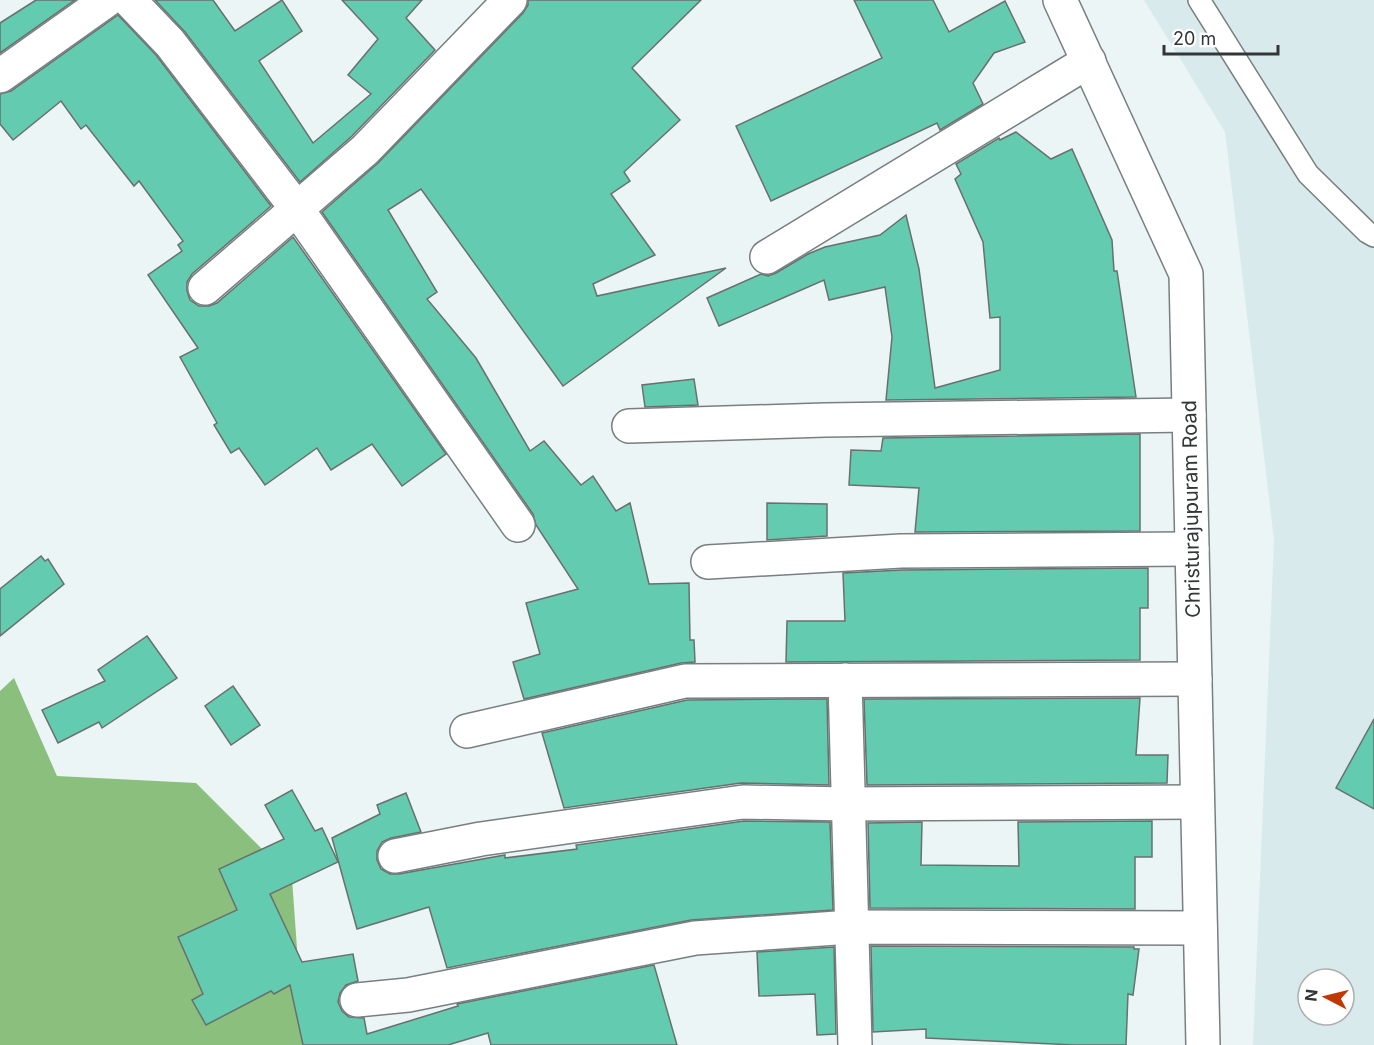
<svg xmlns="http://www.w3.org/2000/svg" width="1374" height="1045" viewBox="0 0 1374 1045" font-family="Inter,sans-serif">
	<rect width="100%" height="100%" fill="#ecf5f6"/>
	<!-- built -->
	<path fill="#d9eaed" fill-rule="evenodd" d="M 1144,0 L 1374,0 L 1374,1045 L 1253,1045 L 1274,540 L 1225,132 ZM 1308,979 L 1344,979 L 1344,1015 L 1308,1015 Z"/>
	<!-- forest -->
	<path fill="#8bbf7d" d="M 14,678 L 57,776 L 196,783 L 292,879 L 304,1045 L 0,1045 L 0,691 Z"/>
	<!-- building -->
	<g fill="#63cbaf" stroke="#69706d" stroke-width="1.5">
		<path d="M 36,0 L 75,0 L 0,53 L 0,23 Z"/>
		<path d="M 155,0 L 213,0 L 235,31 L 282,0 L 302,31 L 259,61 L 313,143 L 371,94 L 348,75 L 378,39 L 342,0 L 422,0 L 406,18 L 435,50 L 352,136 L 300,182 L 185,32 Z"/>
		<path d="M 528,0 L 701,0 L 632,68 L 680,120 L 624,172 L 630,181 L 611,194 L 655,255 L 593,284 L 597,296 L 726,268 L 563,386 L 421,189 L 388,210 L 437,292 L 427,299 L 476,358 L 530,451 L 544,441 L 581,485 L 593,476 L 616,511 L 630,503 L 649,584 L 689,583 L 690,640 L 694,640 L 695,662 L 681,663 L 524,699 L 513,662 L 540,654 L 526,603 L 578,589 L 536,525 L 533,514 L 322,212 L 378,163 L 523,13 L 528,5 Z"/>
		<path d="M 854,0 L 933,0 L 949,32 L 1005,1 L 1025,42 L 994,53 L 973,83 L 983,104 L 940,130 L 937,123 L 771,201 L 736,126 L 882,58 Z"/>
		<path d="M 118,15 L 156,55 L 271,206 L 192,274 L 187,282 L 187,291 L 190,300 L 199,306 L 209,306 L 217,303 L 293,237 L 446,454 L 402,486 L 372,444 L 331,470 L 317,448 L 265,485 L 239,448 L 231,453 L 214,425 L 217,423 L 180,357 L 198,348 L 148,275 L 182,251 L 178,245 L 183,241 L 139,181 L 134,186 L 86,125 L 81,129 L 61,101 L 13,140 L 0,124 L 0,94 L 11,91 Z"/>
		<path d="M 1016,132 L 1051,159 L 1072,149 L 1112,240 L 1114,271 L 1117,271 L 1136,397 L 886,400 L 892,337 L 885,287 L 829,300 L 824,280 L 719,326 L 707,298 L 761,274 L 768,276 L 776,273 L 808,254 L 825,247 L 880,235 L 906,215 L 919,269 L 935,388 L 1000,370 L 1000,317 L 990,318 L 983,242 L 955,179 L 961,174 L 956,164 L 999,138 L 1000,140 Z"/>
		<path d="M 694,379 L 698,405 L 645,407 L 642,385 Z"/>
		<path d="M 1140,434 L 1140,531 L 915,532 L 919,488 L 849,485 L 851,450 L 881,451 L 883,438 Z"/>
		<path d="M 767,503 L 827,504 L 827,536 L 767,540 Z"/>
		<path d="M 41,556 L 45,561 L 48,559 L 64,584 L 0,636 L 0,589 Z"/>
		<path d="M 1148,568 L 1148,608 L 1140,608 L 1140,660 L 786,662 L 787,621 L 845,621 L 843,573 L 902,570 Z"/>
		<path d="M 147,636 L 177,678 L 102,728 L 99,722 L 58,743 L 42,710 L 105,681 L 98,670 Z"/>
		<path d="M 233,686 L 260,725 L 231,745 L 205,706 Z"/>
		<path d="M 1140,698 L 1136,755 L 1168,755 L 1167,783 L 867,785 L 864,699 Z"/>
		<path d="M 786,699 L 827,699 L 829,785 L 741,783 L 564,808 L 542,733 L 687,700 Z"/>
		<path d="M 1374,719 L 1374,809 L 1336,788 Z"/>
		<path d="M 292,790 L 315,831 L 322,828 L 338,862 L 270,894 L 302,962 L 353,954 L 358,981 L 346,985 L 340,993 L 338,1002 L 342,1011 L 349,1017 L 364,1018 L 367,1034 L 458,1006 L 457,1004 L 654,965 L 677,1045 L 491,1045 L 488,1033 L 448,1045 L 303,1045 L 290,985 L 274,994 L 271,991 L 206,1025 L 192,1000 L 203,994 L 178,937 L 237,910 L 219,869 L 284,839 L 265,805 Z"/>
		<path d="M 406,793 L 421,832 L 391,838 L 382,842 L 377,851 L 377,860 L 381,869 L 390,874 L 399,874 L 505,855 L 505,858 L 577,849 L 576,845 L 744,821 L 830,822 L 833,910 L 691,920 L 447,968 L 429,907 L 357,929 L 332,838 L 380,814 L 377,805 Z"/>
		<path d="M 1152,821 L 1152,857 L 1135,857 L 1135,909 L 870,908 L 868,823 L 922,822 L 921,865 L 1019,866 L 1018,822 Z"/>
		<path d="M 871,946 L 1134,947 L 1134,949 L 1139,949 L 1133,995 L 1128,994 L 1126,1045 L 1075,1045 L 926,1038 L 926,1029 L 873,1032 Z"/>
		<path d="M 834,947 L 836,1034 L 817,1035 L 815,994 L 759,996 L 757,952 Z"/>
	</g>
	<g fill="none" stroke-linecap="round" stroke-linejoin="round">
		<!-- service casing -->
		<g stroke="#787f81" stroke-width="24">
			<path id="service" d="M 1199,0 L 1308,174 L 1367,232 L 1374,236"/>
		</g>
		<!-- minor casing -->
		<g stroke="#787f81" stroke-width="36">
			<g id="minor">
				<path d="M 129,0 L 170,43 L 297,209 L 518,525"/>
				<path d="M 0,76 L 107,0"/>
				<path d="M 767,257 L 1089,61"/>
				<path d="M 205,288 L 365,150 L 510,0"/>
				<path d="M 629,426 L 825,420 L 1189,415"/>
				<path d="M 708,562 L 901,551 L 1192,549"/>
				<path d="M 845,680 L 855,1045"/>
				<path d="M 467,731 L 685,681 L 1195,679"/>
				<path d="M 395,856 L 481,839 L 743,802 L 847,804 L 1197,802"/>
				<path d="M 357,1000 L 408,995 L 695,938 L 851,927 L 1200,928"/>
			</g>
		</g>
		<!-- tertiary casing -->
		<g stroke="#787f81" stroke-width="36">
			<path id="tertiary" d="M 1060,0 L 1186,274 L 1203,1045"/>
		</g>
		<!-- service -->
		<use href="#service" stroke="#fff" stroke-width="21"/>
		<!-- minor -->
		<use href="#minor" stroke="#fff" stroke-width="33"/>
		<!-- tertiary -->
		<use href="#tertiary" stroke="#fff" stroke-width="33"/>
	</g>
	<g text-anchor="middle" stroke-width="4.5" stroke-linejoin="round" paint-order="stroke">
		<!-- street labels -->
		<g font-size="20" fill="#333637" stroke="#fff">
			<text transform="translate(1191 509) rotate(-91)" y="7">Christurajupuram Road</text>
		</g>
	</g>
	<!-- north arrow -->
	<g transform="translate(1326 997) rotate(277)"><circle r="28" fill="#ffffff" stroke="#adafaf" stroke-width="1.5"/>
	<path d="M0-4.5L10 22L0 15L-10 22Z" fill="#c03800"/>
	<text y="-9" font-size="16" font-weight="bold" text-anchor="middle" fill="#333637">N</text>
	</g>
	<!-- scale -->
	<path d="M1164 45v9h114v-9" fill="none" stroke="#333637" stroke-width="3"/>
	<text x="1173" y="45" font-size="18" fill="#333637" stroke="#ffffff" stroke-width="4.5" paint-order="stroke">20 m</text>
</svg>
